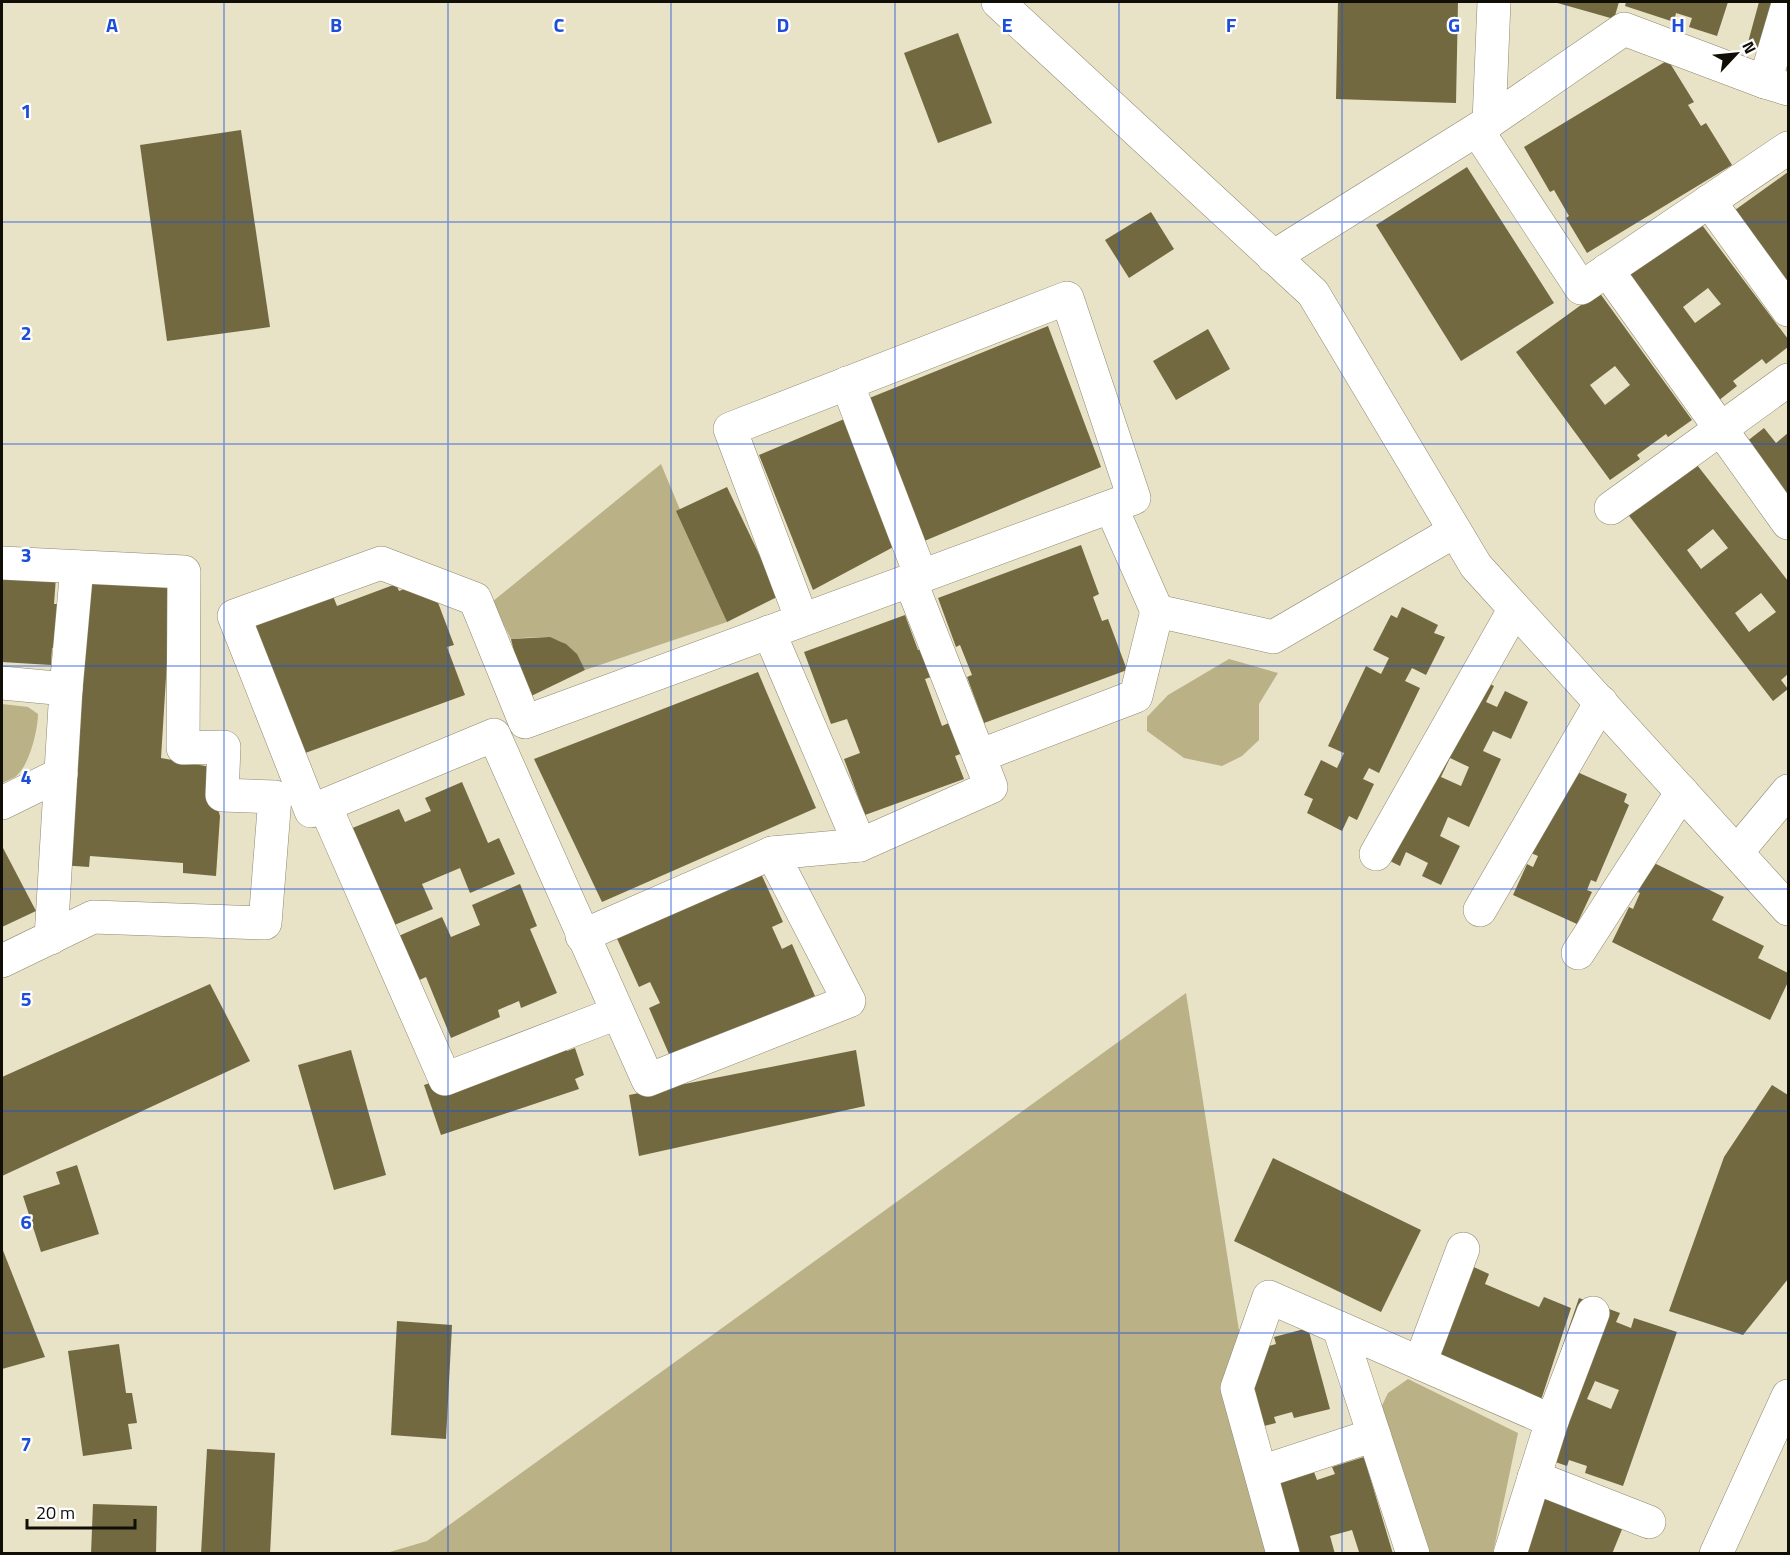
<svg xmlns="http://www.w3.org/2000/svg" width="1790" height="1555" viewBox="0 0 1790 1555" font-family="'Titillium Web',sans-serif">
	<rect width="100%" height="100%" fill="#e8e2c7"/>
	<!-- green -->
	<g fill="#bbb187">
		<path d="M 661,464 L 727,622 L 585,670 C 567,633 548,636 511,639 L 492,602 Z"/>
		<path d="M 1229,659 L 1278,673 L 1259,704 L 1259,740 L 1242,756 L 1222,766 L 1184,758 L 1147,731 L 1147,717 L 1168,695 Z"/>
		<path d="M 2,704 L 28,707 L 38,714 C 38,730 29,767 15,777 C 11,779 6,781 2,783 Z"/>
		<path d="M 1186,993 L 1274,1553 L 383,1554 L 427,1541 Z"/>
		<path d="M 1408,1379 L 1518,1433 L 1493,1553 L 1426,1553 L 1377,1416 L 1388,1393 Z"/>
	</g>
	<!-- building -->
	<g fill="#726940" fill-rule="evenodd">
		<path d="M 1338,2 L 1458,2 L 1456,103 L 1336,99 Z"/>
		<path d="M 1554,2 L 1619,2 L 1614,19 Z"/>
		<path d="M 1626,2 L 1728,2 L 1717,36 L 1689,27 L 1692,18 L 1676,13 L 1674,22 L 1625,6 Z"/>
		<path d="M 1759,2 L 1788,2 L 1781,55 L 1747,46 Z"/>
		<path d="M 958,33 L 992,123 L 938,143 L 904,53 Z"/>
		<path d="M 1668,60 L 1694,102 L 1688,105 L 1701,126 L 1706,123 L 1732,165 L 1587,253 L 1566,218 L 1569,216 L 1554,190 L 1550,192 L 1524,147 Z"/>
		<path d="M 241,130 L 270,327 L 167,341 L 140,145 Z"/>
		<path d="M 1467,167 L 1554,303 L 1461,361 L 1376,225 Z"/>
		<path d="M 1788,172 L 1788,287 L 1735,210 Z"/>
		<path d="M 1151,212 L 1174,249 L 1129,278 L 1105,240 Z"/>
		<path d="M 1696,217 L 1788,339 L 1788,347 L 1766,364 L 1762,359 L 1733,381 L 1737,386 L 1718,401 L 1622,273 ZM 1708,288 L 1721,304 L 1695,323 L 1683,307 Z"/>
		<path d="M 1599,292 L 1692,420 L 1668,437 L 1666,434 L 1637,455 L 1640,459 L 1610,480 L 1516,352 ZM 1615,366 L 1630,385 L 1605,405 L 1590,385 Z"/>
		<path d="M 1048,326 L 1101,467 L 922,542 L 867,399 Z"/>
		<path d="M 1208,329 L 1230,369 L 1176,400 L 1153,361 Z"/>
		<path d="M 849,417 L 899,544 L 813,590 L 759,455 Z"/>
		<path d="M 1764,428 L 1776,443 L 1788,433 L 1788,498 L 1746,442 Z"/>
		<path d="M 1690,456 L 1788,581 L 1788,674 L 1781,680 L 1788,689 L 1773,701 L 1623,508 ZM 1713,529 L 1728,548 L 1701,569 L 1687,550 ZM 1761,593 L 1776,612 L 1749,632 L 1735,613 Z"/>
		<path d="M 727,487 L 779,596 L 727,622 L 676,511 Z"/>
		<path d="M 1081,545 L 1099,594 L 1093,597 L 1102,621 L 1108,619 L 1127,670 L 984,723 L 967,677 L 972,675 L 960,645 L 956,647 L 938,598 Z"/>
		<path d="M 2,574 L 56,577 L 54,604 L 60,604 L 58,648 L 52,648 L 51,665 L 2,662 Z"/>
		<path d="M 86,578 L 172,581 L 161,758 L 211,767 L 215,799 L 220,816 L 216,876 L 183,873 L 183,863 L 90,856 L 89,867 L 60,865 Z"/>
		<path d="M 422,582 L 434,592 L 454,645 L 447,647 L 465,695 L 297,756 L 246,616 L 329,586 L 337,606 L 396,584 L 399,591 Z"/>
		<path d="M 1402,607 L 1438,625 L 1434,633 L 1445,637 L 1426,675 L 1412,668 L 1405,681 L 1420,688 L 1379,773 L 1369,768 L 1363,779 L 1374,784 L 1357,820 L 1349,816 L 1342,831 L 1307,813 L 1313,799 L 1304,795 L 1321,760 L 1337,768 L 1344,753 L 1328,746 L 1366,666 L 1381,674 L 1389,658 L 1373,650 L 1391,615 L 1397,618 Z"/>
		<path d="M 905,615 L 918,650 L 924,649 L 934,676 L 925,679 L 942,726 L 951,722 L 963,753 L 955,756 L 964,779 L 865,815 L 844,759 L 860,753 L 847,719 L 831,724 L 804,652 Z"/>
		<path d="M 550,637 L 566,644 L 577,654 L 585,670 L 525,699 L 511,639 Z"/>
		<path d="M 1464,671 L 1494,686 L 1486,702 L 1497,707 L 1505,691 L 1528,702 L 1511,739 L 1493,731 L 1483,751 L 1501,759 L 1469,827 L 1448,817 L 1440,836 L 1460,846 L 1441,885 L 1422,876 L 1428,863 L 1406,852 L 1400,866 L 1376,854 L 1394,815 L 1412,824 L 1423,803 ZM 1450,758 L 1469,767 L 1461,786 L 1441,777 Z"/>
		<path d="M 758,672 L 816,808 L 602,902 L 534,759 Z"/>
		<path d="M 1568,768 L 1627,794 L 1624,802 L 1629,805 L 1596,882 L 1591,880 L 1587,890 L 1592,892 L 1577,924 L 1513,895 L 1527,864 L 1533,867 L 1538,856 L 1531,853 Z"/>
		<path d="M 462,782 L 488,843 L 499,838 L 515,874 L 470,893 L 460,868 L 422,884 L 433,909 L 392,926 L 350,829 L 399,809 L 405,822 L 431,811 L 425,798 Z"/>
		<path d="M 2,846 L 36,911 L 2,927 Z"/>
		<path d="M 1652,862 L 1724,897 L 1712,920 L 1764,946 L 1758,958 L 1788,973 L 1788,982 L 1770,1020 L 1612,942 L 1629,907 L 1633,909 L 1640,893 L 1638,892 Z"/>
		<path d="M 758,867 L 783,922 L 772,927 L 782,949 L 792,944 L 815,996 L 672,1061 L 649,1008 L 660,1003 L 650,982 L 639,987 L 614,932 Z"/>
		<path d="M 520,884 L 537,926 L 530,929 L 557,993 L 521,1008 L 519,1001 L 498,1010 L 500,1017 L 451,1038 L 426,977 L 413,983 L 394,938 L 442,917 L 451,937 L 480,925 L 472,905 Z"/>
		<path d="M 210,984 L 250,1061 L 2,1176 L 2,1077 Z"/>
		<path d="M 563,1039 L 567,1051 L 575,1048 L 584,1075 L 575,1079 L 579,1089 L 441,1135 L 424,1085 Z"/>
		<path d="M 351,1050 L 386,1175 L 334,1190 L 298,1065 Z"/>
		<path d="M 856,1050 L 865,1106 L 639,1156 L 629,1095 Z"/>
		<path d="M 1772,1085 L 1788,1095 L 1788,1279 L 1743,1335 L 1669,1311 L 1724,1157 Z"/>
		<path d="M 1273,1158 L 1421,1230 L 1381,1312 L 1234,1241 Z"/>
		<path d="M 77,1165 L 99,1234 L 41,1252 L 23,1196 L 60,1184 L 56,1172 Z"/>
		<path d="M 2,1248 L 45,1357 L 2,1369 Z"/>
		<path d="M 1465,1263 L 1489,1274 L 1485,1284 L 1539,1307 L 1544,1297 L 1571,1308 L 1541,1400 L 1428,1350 Z"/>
		<path d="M 1579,1298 L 1620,1313 L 1616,1322 L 1631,1328 L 1634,1318 L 1677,1332 L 1623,1486 L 1585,1473 L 1587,1466 L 1569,1460 L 1567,1466 L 1526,1452 ZM 1595,1381 L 1619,1390 L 1611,1409 L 1587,1399 Z"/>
		<path d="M 397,1321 L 452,1325 L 446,1439 L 391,1435 Z"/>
		<path d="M 1308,1328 L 1330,1409 L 1294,1418 L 1292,1412 L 1274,1417 L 1276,1423 L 1248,1430 L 1258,1349 L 1276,1344 L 1274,1337 Z"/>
		<path d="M 119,1344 L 126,1393 L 132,1393 L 137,1423 L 128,1424 L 132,1449 L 83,1456 L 68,1351 Z"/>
		<path d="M 207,1449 L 275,1453 L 270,1554 L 201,1554 Z"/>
		<path d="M 1364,1457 L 1393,1554 L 1354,1554 L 1359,1552 L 1352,1530 L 1330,1536 L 1335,1554 L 1300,1554 L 1279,1483 L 1314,1472 L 1317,1480 L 1335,1474 L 1332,1467 Z"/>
		<path d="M 1535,1479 L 1627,1517 L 1612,1554 L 1505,1554 Z"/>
		<path d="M 93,1504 L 157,1506 L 156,1554 L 91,1554 Z"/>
	</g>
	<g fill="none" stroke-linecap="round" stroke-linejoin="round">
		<!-- street casing -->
		<g stroke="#8e886f" stroke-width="34">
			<g id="street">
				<path d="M 998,2 L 1313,293 L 1476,566 L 1788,909"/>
				<path d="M 1765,82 L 1788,4"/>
				<path d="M 1489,122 L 1494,2"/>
				<path d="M 1477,130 L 1581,288 L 1788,148"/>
				<path d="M 1709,201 L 1788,310"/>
				<path d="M 1273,257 L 1489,122 L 1624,29 L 1765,82 L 1788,89"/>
				<path d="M 1607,270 L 1788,523"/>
				<path d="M 847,383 L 921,576"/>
				<path d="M 1111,507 L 1157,611"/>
				<path d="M 1611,508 L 1788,380"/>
				<path d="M 2,563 L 184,572 L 183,748 L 224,747 L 222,795 L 275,797 L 265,923 L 93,917 L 2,961"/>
				<path d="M 910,580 L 979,756"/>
				<path d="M 802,620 L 730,429 L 1067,298 L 1134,498 L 525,722 L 475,599 L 381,563 L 234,616 L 311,811 L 494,735 L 648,1080 L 849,1001 L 772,853 L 860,845 L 991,787 L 979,756 L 1136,696 L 1157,611 L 1273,637 L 1455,531"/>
				<path d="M 769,632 L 860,845"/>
				<path d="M 2,683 L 66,689 L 51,938"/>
				<path d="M 66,689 L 77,567"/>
				<path d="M 2,803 L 61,774"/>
				<path d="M 325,806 L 445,1079 L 617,1013"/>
				<path d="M 1737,852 L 1788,791"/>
				<path d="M 1376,854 L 1514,610"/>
				<path d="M 1480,910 L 1601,702"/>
				<path d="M 582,936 L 772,853"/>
				<path d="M 1578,953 L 1682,792"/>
				<path d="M 1339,1328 L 1413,1554"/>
				<path d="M 1420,1363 L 1463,1249"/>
				<path d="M 1552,1421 L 1593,1313"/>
				<path d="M 1261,1472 L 1374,1435"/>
				<path d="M 1534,1477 L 1649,1522"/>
				<path d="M 1283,1554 L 1237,1388 L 1269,1297 L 1552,1421 L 1510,1554"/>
				<path d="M 1716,1554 L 1788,1396"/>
			</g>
		</g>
		<!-- street -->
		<use href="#street" stroke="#fff" stroke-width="33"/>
	</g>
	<!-- grid -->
	<path fill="none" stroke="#1d4ed8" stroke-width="1.5" stroke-opacity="0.55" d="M 224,2 L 224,1554M 448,2 L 448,1554M 671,2 L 671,1554M 895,2 L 895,1554M 1119,2 L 1119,1554M 1342,2 L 1342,1554M 1566,2 L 1566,1554M 2,222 L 1788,222M 2,444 L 1788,444M 2,666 L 1788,666M 2,889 L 1788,889M 2,1111 L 1788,1111M 2,1333 L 1788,1333"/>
	<g font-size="20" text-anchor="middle" font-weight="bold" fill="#1d4ed8" stroke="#fff" stroke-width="4.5" stroke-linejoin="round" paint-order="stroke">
		<text x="112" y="32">A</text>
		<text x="336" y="32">B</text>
		<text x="559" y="32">C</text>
		<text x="783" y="32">D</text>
		<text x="1007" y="32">E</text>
		<text x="1231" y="32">F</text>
		<text x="1454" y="32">G</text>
		<text x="1678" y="32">H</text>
		<text x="26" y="118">1</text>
		<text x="26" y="340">2</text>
		<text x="26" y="562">3</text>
		<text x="26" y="784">4</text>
		<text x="26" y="1006">5</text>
		<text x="26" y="1229">6</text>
		<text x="26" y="1451">7</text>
	</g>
	<!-- border -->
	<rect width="1790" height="1555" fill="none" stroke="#100e05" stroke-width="6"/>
	<!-- north arrow -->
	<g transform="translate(1736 54) rotate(64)" stroke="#ffffff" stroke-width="4.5" paint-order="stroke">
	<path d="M0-4.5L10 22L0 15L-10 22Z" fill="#100e05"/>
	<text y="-9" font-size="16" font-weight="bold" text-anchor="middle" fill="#100e05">N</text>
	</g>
	<!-- scale -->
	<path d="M27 1519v9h108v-9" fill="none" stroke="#100e05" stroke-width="3"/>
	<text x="36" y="1519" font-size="18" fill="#100e05" stroke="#ffffff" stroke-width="4.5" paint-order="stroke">20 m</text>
</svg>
